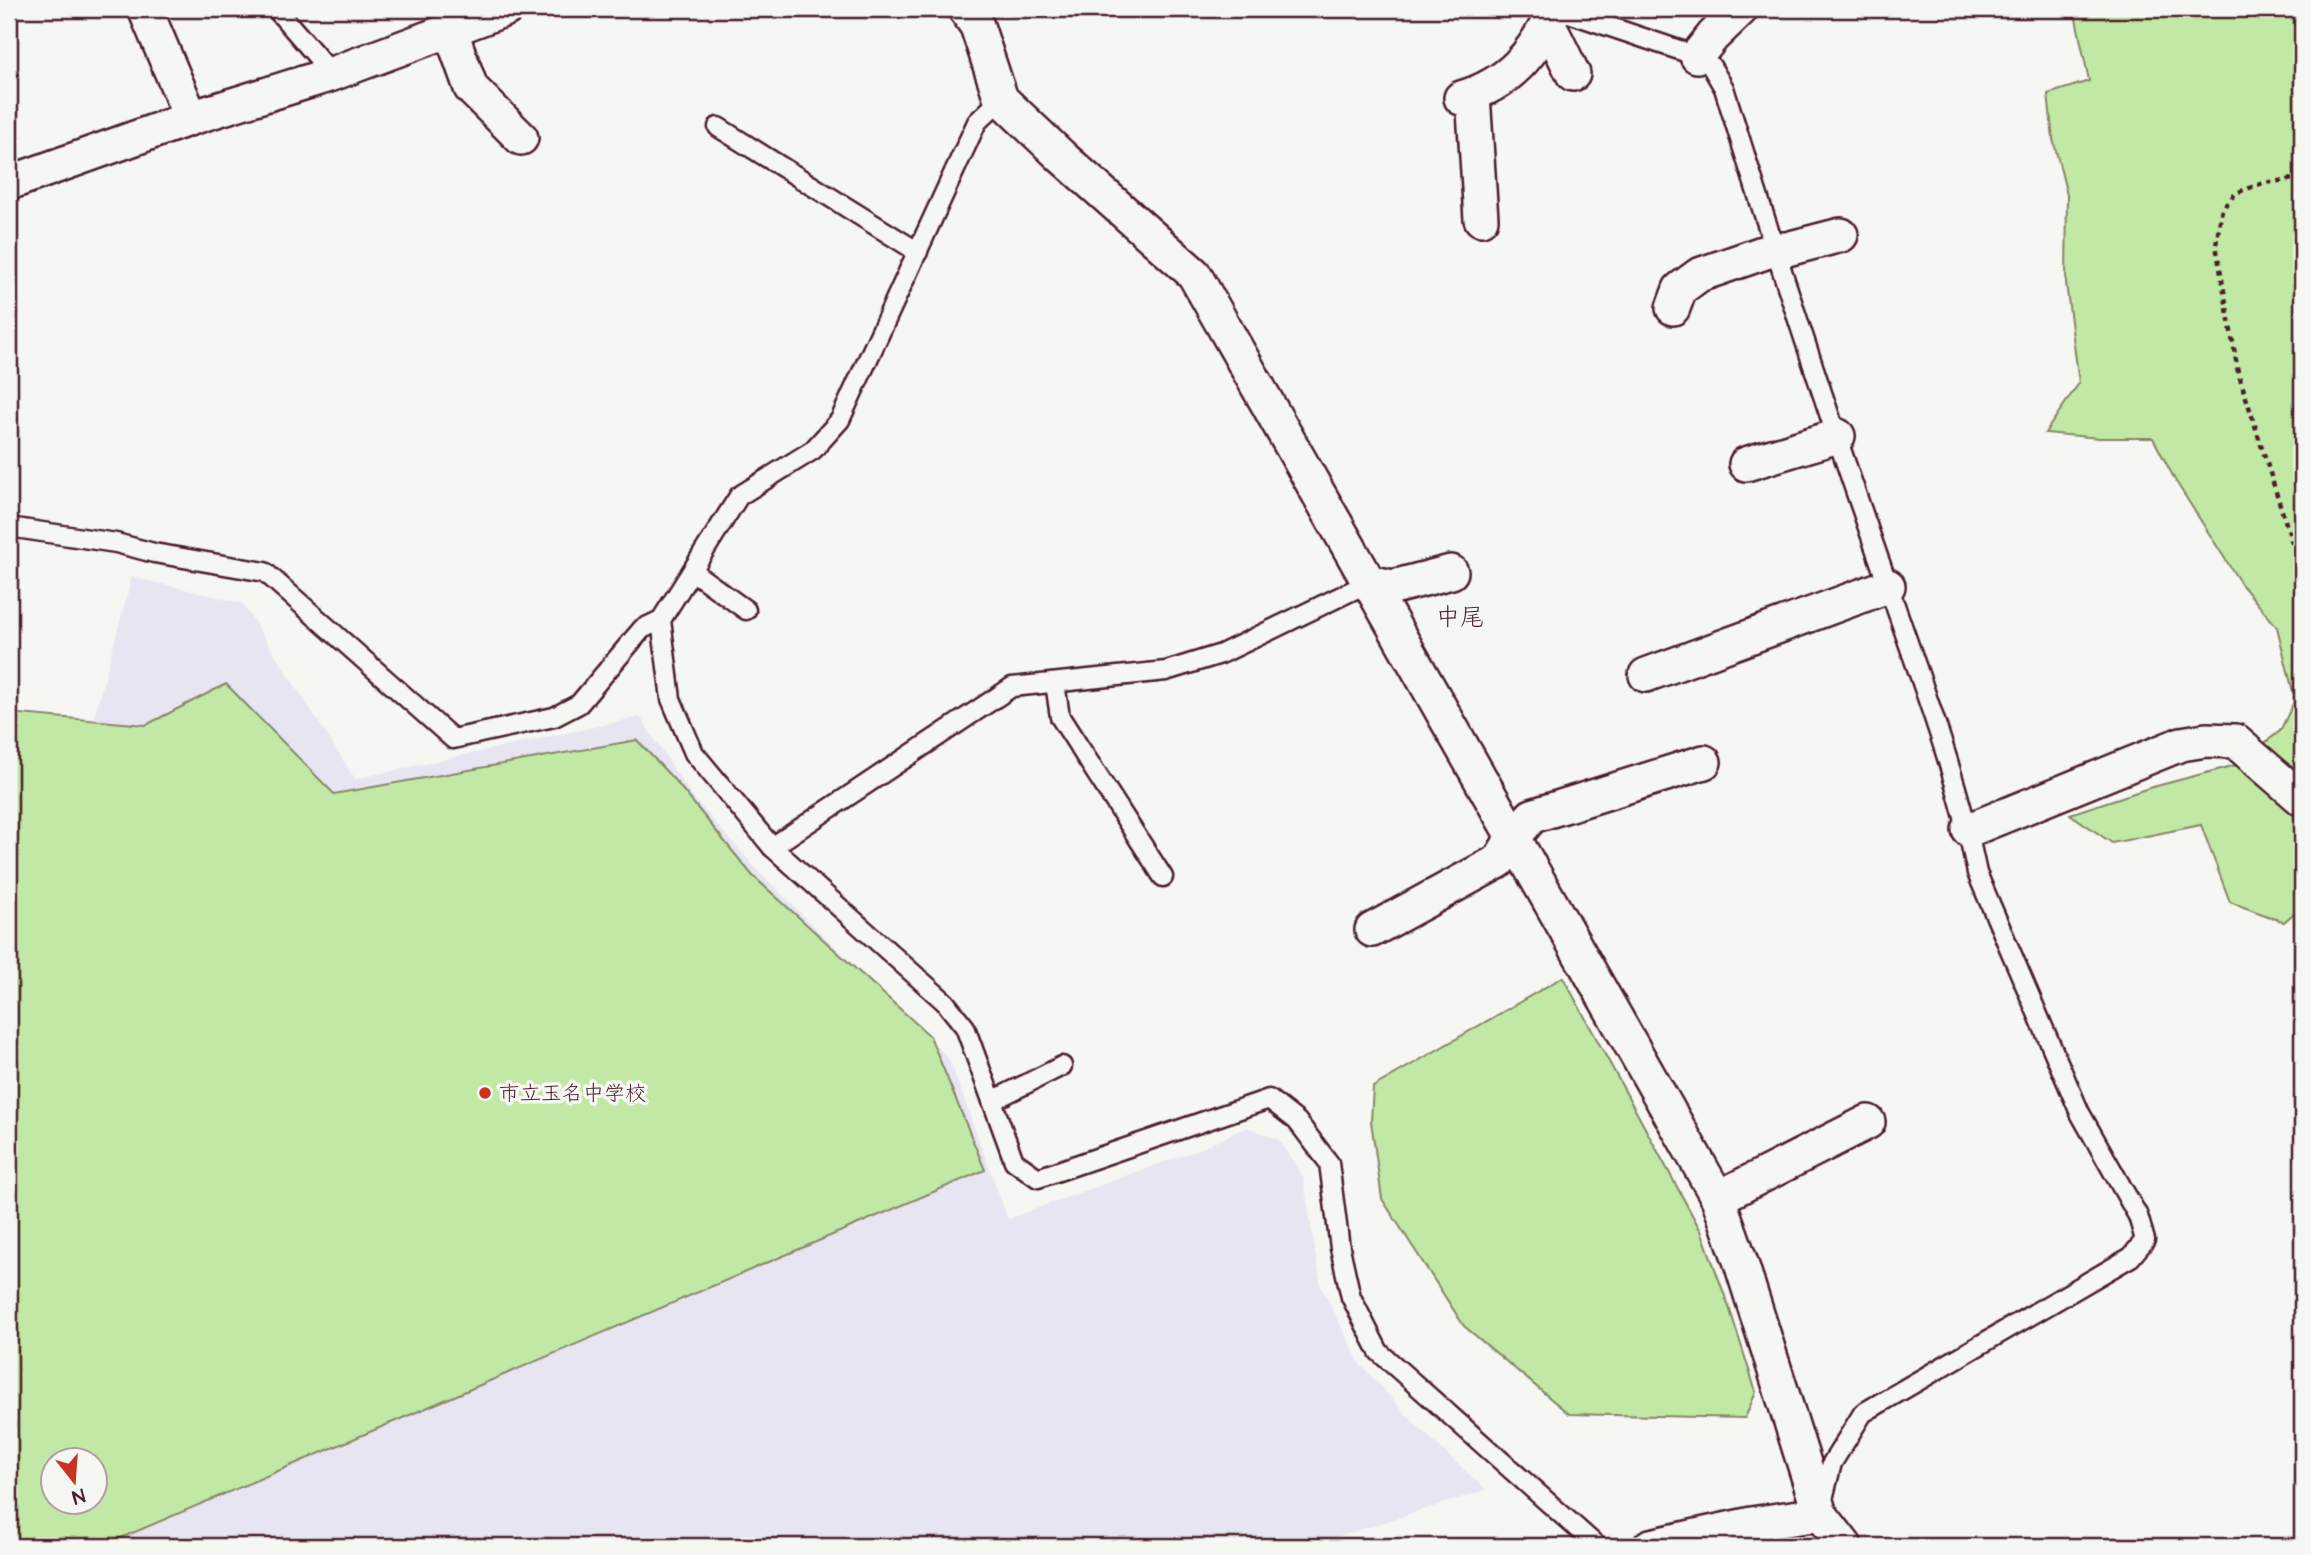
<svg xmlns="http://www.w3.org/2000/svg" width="2311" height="1555" viewBox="0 0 2311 1555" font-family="'Architects Daughter','Klee One',sans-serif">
	<rect width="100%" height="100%" fill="#f6f6f2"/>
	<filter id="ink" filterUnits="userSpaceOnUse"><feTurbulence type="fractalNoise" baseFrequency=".0143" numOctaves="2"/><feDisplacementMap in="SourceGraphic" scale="14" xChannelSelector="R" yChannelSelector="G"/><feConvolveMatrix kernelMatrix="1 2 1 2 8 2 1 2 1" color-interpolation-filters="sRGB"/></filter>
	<g filter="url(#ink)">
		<!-- built -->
		<path fill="#e6e5f1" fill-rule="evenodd" d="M 132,577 L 242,603 L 355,779 L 640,717 L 690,794 L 760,873 L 949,1059 L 1008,1219 L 1200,1149 L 1247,1127 L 1279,1140 L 1303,1177 L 1321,1287 L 1360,1364 L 1417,1426 L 1486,1490 L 1308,1546 L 9,1546 L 89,736 ZM 52,1460 L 94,1460 L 94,1502 L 52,1502 Z"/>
		<!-- green -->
		<g fill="#c1e9a5" stroke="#868468" stroke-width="2" fill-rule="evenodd">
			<path d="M 2074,9 L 2302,9 L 2302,906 L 2284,922 L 2230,902 L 2201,825 L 2112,843 L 2070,814 L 2149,788 L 2236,765 L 2280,731 L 2295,700 L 2277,627 L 2241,584 L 2175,480 L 2153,438 L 2099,438 L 2045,433 L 2079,383 L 2066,283 L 2067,195 L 2053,139 L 2048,94 L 2089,81 Z"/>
			<path d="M 226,684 L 334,794 L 637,740 L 677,783 L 752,875 L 930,1036 L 985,1170 L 102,1546 L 9,1546 L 9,713 L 146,725 ZM 52,1460 L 94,1460 L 94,1502 L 52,1502 Z"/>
			<path d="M 1563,977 L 1702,1233 L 1730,1310 L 1756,1392 L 1745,1418 L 1569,1414 L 1464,1326 L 1382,1199 L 1371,1121 L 1373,1087 Z"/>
		</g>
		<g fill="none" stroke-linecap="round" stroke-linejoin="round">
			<!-- service casing -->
			<g stroke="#4a1f2b" stroke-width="23">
				<g id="service">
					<path d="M 276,9 L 332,74"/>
					<path d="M 1557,9 L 1697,56 L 1711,66 L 1724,88 C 1776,255 1830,421 1888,585 C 1921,681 1957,774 1977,873 L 2080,1113 L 2138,1216 L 2145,1240 L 2131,1257 L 1863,1413 L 1832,1463 L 1822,1503"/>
					<path d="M 718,127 L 918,252"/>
					<path d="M 9,527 L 116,543 L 154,553 L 265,572 L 453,739 L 554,717 L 579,704 L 642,629 L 661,620 L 739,496 L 813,450 L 840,420 L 977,122 L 1001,99"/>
					<path d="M 692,571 L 746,610"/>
					<path d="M 661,620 L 671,699 L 694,753 L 772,847 L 945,1002 L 965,1027 L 1014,1161 L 1038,1178 L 1269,1099 L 1297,1121 L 1329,1163 L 1340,1248 L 1351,1297 L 1379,1352 L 1597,1546"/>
					<path d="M 1055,683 L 1060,717 L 1163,877"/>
					<path d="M 772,847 L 1012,687 L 1166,671 L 1221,654 L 1370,582"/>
					<path d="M 992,1101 L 1062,1066"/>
				</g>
			</g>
			<!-- minor casing -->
			<g stroke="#4a1f2b" stroke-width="38">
				<g id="minor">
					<path d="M 145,9 L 191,118"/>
					<path d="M 965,9 L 977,26 L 1001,99 L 1062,157 L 1194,274 L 1718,1198 L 1741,1263 L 1820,1514 L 1845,1546"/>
					<path d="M 1548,23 L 1573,74"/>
					<path d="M 452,29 L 456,46 L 471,88 L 521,138"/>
					<path d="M 1697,56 L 1713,36 L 1741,9"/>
					<path d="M 1473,95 L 1481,219"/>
					<path d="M 1461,98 C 1509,84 1534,54 1555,9"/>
					<path d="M 9,183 L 191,118 L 332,74 L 506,9"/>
					<path d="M 1673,308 L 1680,289 L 1699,275 L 1774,249 L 1787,249 L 1841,235"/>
					<path d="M 1746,464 L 1838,436"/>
					<path d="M 1370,582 L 1393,587 L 1451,572"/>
					<path d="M 1646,675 L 1888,586"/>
					<path d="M 1969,830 L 2181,744 L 2206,740 L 2235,741 L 2302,799"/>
					<path d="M 1372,930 L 1499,861 L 1513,838 L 1532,816 L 1704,762"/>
					<path d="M 1718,1198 L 1868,1122"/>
					<path d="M 1650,1546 L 1751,1524 L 1820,1514"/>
				</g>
			</g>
			<!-- path -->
			<path stroke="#4a1f2b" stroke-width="4.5" stroke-dasharray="5 5" stroke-linecap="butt" d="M 2302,178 L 2263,183 L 2236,193 L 2222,209 L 2216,245 L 2238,372 L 2302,574"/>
			<!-- service -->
			<use href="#service" stroke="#f6f6f2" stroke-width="18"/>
			<!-- minor -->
			<use href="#minor" stroke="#f6f6f2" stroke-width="33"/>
		</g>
	</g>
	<!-- markers -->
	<circle fill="#c8321e" stroke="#f6f6f2" stroke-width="2.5" cx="485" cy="1093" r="7"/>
	<g text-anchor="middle" stroke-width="7" stroke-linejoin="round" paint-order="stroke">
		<!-- poi labels -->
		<g font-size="21" fill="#4a1f2b" stroke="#f6f6f2" text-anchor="start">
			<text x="499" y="1100">市立玉名中学校</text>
		</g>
		<!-- quarter labels -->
		<g font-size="24" fill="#4a1f2b" stroke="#f6f6f2">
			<text x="1460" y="625">中尾</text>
		</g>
	</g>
	<!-- margin -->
	<rect width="2311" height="1555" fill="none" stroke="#f6f6f2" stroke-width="35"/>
	<rect x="18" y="18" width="2276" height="1520" fill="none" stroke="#4a1f2b" stroke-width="2.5" filter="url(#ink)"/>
	<!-- north arrow -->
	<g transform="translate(74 1481) rotate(163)"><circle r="33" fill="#f6f6f2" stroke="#b1a0a2" stroke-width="2"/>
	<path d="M0-5L12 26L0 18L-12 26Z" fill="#c8321e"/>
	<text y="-10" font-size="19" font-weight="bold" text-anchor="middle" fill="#4a1f2b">N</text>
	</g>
</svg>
